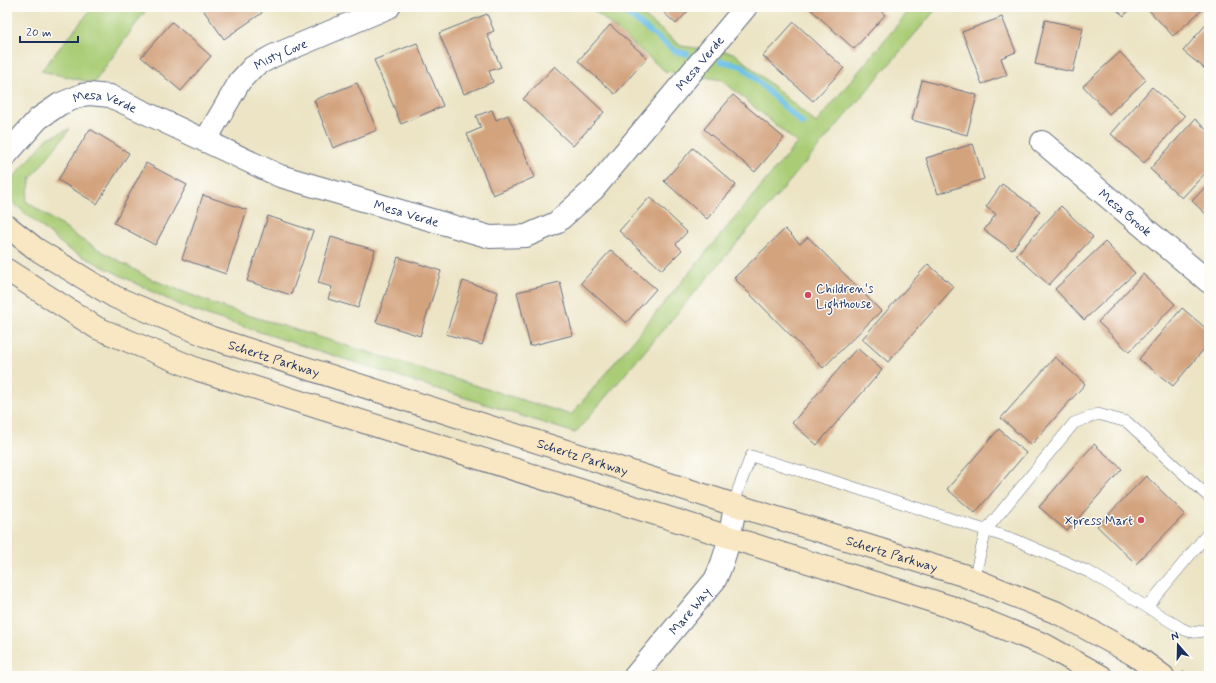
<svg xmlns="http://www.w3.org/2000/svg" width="1216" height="683" viewBox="0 0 1216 683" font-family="Mynerve,sans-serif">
	<rect width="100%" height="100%" fill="#fdfcf7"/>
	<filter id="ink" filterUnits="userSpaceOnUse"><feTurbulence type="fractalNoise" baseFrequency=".025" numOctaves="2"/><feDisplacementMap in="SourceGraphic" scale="8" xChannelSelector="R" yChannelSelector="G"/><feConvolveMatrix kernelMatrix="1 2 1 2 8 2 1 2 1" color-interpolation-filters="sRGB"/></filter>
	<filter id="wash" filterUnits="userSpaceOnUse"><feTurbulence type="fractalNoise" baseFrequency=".012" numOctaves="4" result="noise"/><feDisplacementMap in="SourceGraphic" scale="16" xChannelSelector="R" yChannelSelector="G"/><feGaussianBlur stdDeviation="0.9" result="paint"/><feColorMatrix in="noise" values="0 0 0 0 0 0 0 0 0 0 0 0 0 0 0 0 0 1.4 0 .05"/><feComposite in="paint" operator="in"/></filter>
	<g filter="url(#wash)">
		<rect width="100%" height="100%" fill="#ece4c5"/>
		<!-- green -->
		<g fill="#a9cc75" stroke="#627e6a">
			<path d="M 93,7 L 148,7 L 94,83 L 41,71 Z"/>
			<path d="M 590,7 L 633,7 L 681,46 L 734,53 L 816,123 L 912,7 L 938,7 L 575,433 L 185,308 L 68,249 L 7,198 L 7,185 L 48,138 L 70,129 L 31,178 L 26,201 L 82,240 L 151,279 L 222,307 L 571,415 L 797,143 L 722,80 L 665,71 Z"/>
		</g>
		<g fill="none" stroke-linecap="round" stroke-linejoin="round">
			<!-- stream -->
			<g stroke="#6ac0e7" stroke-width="6">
				<path d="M 618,7 L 675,51 L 687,54"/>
				<path d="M 721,61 L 742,66 L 803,124"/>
			</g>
		</g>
		<g id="blocks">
			<!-- building -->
			<g fill="#d3a37e">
				<path d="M 201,7 L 258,7 L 262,13 L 224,39 Z"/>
				<path d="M 658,7 L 690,7 L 691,8 L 676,24 Z"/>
				<path d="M 808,7 L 876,7 L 885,15 L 854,49 Z"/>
				<path d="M 1113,7 L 1131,7 L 1124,16 Z"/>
				<path d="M 1146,7 L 1205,7 L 1173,36 Z"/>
				<path d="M 487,14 L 494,31 L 487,34 L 501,67 L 489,71 L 493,82 L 464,94 L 439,33 Z"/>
				<path d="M 1002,17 L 1016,52 L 1001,58 L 1007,75 L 982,84 L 962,32 Z"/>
				<path d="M 1045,20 L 1083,28 L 1073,72 L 1035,64 Z"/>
				<path d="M 1209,21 L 1209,72 L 1183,51 Z"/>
				<path d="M 172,22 L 211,56 L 181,91 L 141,57 Z"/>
				<path d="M 794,22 L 844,68 L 813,101 L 763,56 Z"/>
				<path d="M 610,25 L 647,58 L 615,94 L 578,61 Z"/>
				<path d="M 417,43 L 443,106 L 401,124 L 374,60 Z"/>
				<path d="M 1120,52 L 1146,80 L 1109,114 L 1083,86 Z"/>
				<path d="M 555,66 L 604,112 L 573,146 L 523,99 Z"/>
				<path d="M 922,80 L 977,95 L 967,135 L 912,120 Z"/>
				<path d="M 357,83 L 377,130 L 333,148 L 314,100 Z"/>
				<path d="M 1152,87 L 1185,116 L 1144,163 L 1111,134 Z"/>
				<path d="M 733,95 L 784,138 L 755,172 L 704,129 Z"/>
				<path d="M 492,110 L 496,120 L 508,115 L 535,177 L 493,195 L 467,134 L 481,128 L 476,116 Z"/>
				<path d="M 1195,119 L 1209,132 L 1209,169 L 1182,198 L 1150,169 Z"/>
				<path d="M 90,129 L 129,153 L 97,204 L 58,180 Z"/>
				<path d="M 973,144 L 984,179 L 938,194 L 926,158 Z"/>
				<path d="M 693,148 L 736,185 L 707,219 L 664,181 Z"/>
				<path d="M 146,163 L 187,185 L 155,245 L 114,223 Z"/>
				<path d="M 1209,183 L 1209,217 L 1192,201 Z"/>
				<path d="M 1002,184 L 1040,211 L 1012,250 L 984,230 L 996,214 L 986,207 Z"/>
				<path d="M 203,195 L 247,210 L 226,274 L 182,259 Z"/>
				<path d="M 650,197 L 687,232 L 676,244 L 682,250 L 662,270 L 619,231 Z"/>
				<path d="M 1061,206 L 1093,237 L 1049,285 L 1016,255 Z"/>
				<path d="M 268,216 L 313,231 L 291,295 L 247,281 Z"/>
				<path d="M 785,229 L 800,244 L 808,237 L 881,311 L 823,368 L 734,278 Z"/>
				<path d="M 331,237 L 375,250 L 358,308 L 328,299 L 332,287 L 318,283 Z"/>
				<path d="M 1105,242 L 1135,273 L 1084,320 L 1055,289 Z"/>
				<path d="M 611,250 L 656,289 L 626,323 L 581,283 Z"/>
				<path d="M 398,257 L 441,271 L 420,336 L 376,322 Z"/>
				<path d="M 928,264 L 954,287 L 888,362 L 862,339 Z"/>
				<path d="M 1143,274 L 1175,304 L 1129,352 L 1098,322 Z"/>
				<path d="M 463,281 L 498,292 L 482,345 L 446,334 Z"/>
				<path d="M 560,282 L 573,335 L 530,346 L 517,292 Z"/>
				<path d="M 1182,308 L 1209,331 L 1209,343 L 1173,386 L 1139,359 Z"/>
				<path d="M 857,348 L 882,370 L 817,445 L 792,423 Z"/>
				<path d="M 1055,357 L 1085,384 L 1031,445 L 1001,418 Z"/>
				<path d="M 999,429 L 1026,453 L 975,513 L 947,489 Z"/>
				<path d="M 1094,444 L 1122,469 L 1067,531 L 1039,507 Z"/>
				<path d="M 1146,476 L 1185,514 L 1136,564 L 1097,526 Z"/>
			</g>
		</g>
	</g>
	<g filter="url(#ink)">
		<use href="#blocks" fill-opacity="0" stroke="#646e82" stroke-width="1"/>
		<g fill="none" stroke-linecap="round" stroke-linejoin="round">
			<!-- lane casing -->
			<g stroke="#646e82" stroke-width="12">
				<g id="lane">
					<path d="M 735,505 L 738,490 L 751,456 L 843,484 L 1016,540 L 1091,573 L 1181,628 C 1192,634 1197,633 1209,629"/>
					<path d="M 974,579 L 986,530 L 1074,423 L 1098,414 L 1127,422 L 1209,497"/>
					<path d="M 1147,607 L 1209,532"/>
				</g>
			</g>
			<!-- street casing -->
			<g stroke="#646e82" stroke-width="24">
				<g id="street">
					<path id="s1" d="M 205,141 L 240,81 L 253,67 L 273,56 L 389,7"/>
					<path id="s2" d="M 1042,142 L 1209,282"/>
					<path id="s3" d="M 7,154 L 38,119 L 60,104 L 82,95 L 89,94 L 110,96 L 280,176 L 490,237 L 526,236 L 556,223 L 594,189 L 746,7"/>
					<path id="s4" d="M 635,676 L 715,580 C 727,555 731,532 735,505"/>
				</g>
			</g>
			<!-- secondary casing -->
			<g stroke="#646e82" stroke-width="24">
				<g id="secondary">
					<path id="s5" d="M 7,226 L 36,249 L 115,297 L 212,338 L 735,505 L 963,575 L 1060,614 L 1133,654 L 1163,676"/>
					<path d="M 7,270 L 97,328 L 199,370 L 951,607 L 1045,645 L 1101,676"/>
				</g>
			</g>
			<!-- path -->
			<path stroke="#646e82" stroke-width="2.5" stroke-dasharray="1 3" stroke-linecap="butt" d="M 1183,672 L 1188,676"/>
			<!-- lane -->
			<use href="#lane" stroke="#fff" stroke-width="11"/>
			<!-- street -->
			<use href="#street" stroke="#fff" stroke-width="22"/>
			<!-- secondary -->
			<use href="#secondary" stroke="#f9e7c3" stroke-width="22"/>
		</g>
	</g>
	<!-- markers -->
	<g fill="#d1495b" stroke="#fdfcf7" stroke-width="1.5">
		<circle cx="808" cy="295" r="4"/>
		<circle cx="1141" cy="520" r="4"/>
	</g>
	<g text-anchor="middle" stroke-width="3" stroke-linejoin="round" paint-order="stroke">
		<!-- street labels -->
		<g font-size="13" fill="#1b2f5e" stroke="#fdfcf7">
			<text dy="5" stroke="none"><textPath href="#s1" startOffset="119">Misty Cove</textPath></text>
			<text dy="5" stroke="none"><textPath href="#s3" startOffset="816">Mesa Verde</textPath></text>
			<text dy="5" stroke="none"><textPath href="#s3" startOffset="121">Mesa Verde</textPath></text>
			<text dy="5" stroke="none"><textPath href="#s2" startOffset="109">Mesa Brook</textPath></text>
			<text dy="5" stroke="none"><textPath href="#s3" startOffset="445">Mesa Verde</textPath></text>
			<text dy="5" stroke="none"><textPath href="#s5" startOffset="300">Schertz Parkway</textPath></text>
			<text dy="5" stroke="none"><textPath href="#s5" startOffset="624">Schertz Parkway</textPath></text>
			<text dy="5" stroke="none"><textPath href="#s5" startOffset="948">Schertz Parkway</textPath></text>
			<text dy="5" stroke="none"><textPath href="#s4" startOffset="85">Mare Way</textPath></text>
		</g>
		<!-- poi labels -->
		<g font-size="13" fill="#1b2f5e" stroke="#fdfcf7" text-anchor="start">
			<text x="816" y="293">Children's<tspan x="816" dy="15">Lighthouse</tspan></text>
			<text x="1133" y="525" text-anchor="end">Xpress Mart</text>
		</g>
	</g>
	<!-- margin -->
	<rect width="1216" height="683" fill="none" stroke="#fdfcf7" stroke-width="24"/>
	<!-- north arrow -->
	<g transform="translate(1178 645) rotate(340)" stroke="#fdfcf7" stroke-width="3" paint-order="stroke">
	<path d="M0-3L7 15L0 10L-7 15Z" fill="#1b2f5e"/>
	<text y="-6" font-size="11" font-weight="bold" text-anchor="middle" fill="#1b2f5e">N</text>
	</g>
	<!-- scale -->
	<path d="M20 36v6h58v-6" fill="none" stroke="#1b2f5e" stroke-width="2"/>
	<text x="26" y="36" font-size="12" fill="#1b2f5e" stroke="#fdfcf7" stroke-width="3" paint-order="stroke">20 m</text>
</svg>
